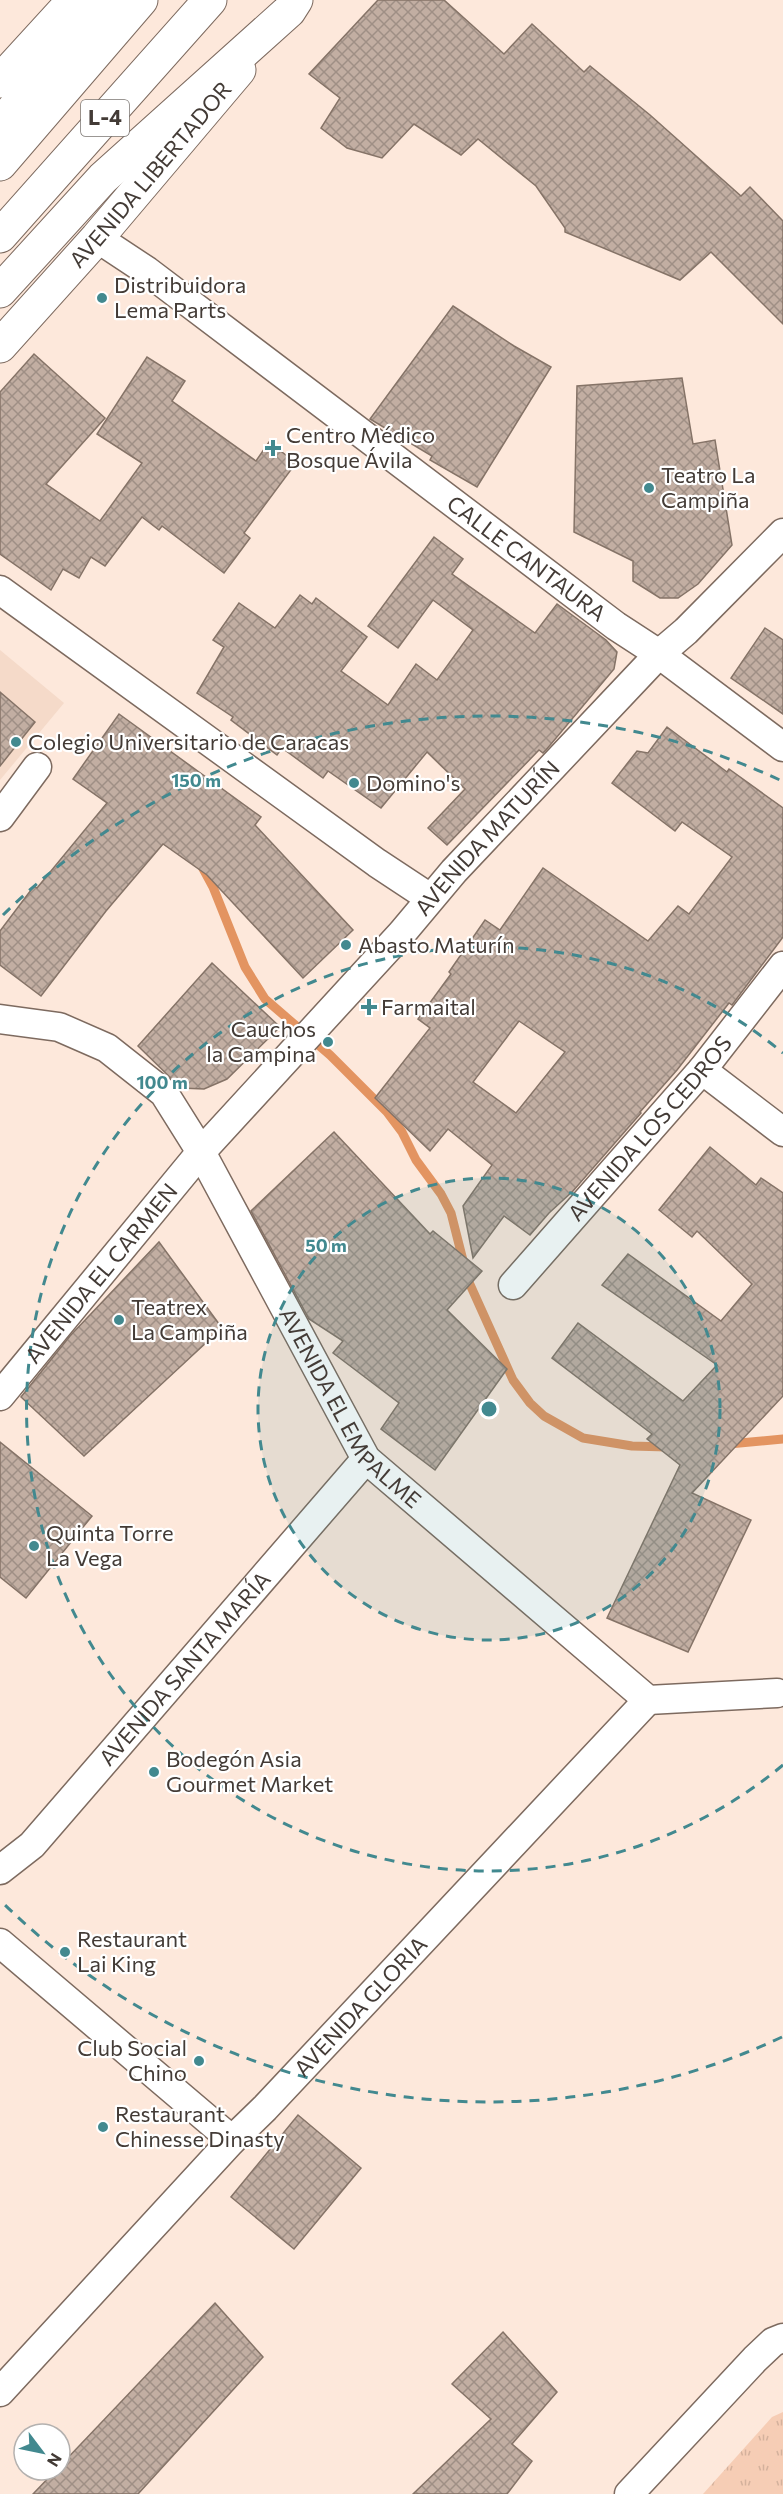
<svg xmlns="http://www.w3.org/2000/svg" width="783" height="2494" viewBox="0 0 783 2494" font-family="Commissioner,sans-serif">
	<defs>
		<pattern id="grass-tufts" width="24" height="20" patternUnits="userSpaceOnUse" patternTransform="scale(1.5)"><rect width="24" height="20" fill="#f6cdb5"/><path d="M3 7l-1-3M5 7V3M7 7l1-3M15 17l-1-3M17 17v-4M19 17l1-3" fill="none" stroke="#d4b19c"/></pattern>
		<pattern id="building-cross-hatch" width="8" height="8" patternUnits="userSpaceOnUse" patternTransform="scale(1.5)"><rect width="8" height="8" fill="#c2aea2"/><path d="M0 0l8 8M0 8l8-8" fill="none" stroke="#9f8f85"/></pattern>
	</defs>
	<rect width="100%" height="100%" fill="#fde8db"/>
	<!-- built -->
	<path fill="#f5dac9" d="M 0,650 L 64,703 L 0,780 Z"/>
	<!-- grass -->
	<path fill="url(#grass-tufts)" d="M 783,2412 L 783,2494 L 703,2494 L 772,2417 Z"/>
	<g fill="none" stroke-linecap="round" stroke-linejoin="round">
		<!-- stream -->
		<g stroke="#e39461" stroke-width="9">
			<path d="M 200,863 L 213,887 L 245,967 L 265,999 L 330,1055 L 387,1112 L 402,1132 L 416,1160 L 441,1194 L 451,1213 L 468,1280 L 513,1380 L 530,1403 L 544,1416 L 583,1438 L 632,1446 L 667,1447"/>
			<path d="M 729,1444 L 783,1439"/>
		</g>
	</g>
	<!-- building -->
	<g fill="url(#building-cross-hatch)" stroke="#857367" stroke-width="1.5" fill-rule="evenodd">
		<path d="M 378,0 L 444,0 L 504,54 L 532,24 L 584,72 L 590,66 L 650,115 L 741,196 L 750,187 L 783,221 L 783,324 L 711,252 L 680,280 L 565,232 L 565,228 L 536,186 L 478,139 L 461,155 L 414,124 L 382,158 L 347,148 L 321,128 L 340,98 L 309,74 Z"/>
		<path d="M 453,306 L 514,346 L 551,367 L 477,487 L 430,460 L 432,456 L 370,419 Z"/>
		<path d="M 34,354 L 105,418 L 46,484 L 100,521 L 142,463 L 97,434 L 147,357 L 185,381 L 172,401 L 256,461 L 269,442 L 296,463 L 244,533 L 250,538 L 224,573 L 162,526 L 159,530 L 142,517 L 105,566 L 91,557 L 79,578 L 63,569 L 51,590 L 0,554 L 0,392 Z"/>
		<path d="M 682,378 L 693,444 L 715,440 L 732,545 L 698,584 L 678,598 L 660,598 L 633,581 L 633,561 L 574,532 L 577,386 Z"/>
		<path d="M 434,537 L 463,559 L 452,574 L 535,633 L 557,604 L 606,640 L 617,652 L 614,669 L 546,750 L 543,753 L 539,750 L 447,845 L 428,828 L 465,789 L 427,752 L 381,808 L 328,771 L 323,778 L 282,748 L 277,755 L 231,720 L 233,717 L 197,693 L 224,647 L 213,640 L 239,603 L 275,628 L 300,595 L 312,604 L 316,598 L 367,637 L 341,671 L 388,705 L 416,664 L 437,680 L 473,630 L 433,600 L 398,648 L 368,626 Z"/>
		<path d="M 765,628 L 783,640 L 783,714 L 731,678 Z"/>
		<path d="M 0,692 L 35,722 L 0,766 Z"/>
		<path d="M 119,714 L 261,817 L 255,825 L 353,930 L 303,978 L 207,875 L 163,844 L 106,911 L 41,996 L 0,965 L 0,931 L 34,886 L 37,888 L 107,803 L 73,779 Z"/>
		<path d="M 667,727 L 727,772 L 729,769 L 783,808 L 783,937 L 732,1005 L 729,1003 L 677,1070 L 640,1112 L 641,1113 L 573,1191 L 549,1213 L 530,1235 L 504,1216 L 473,1258 L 463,1206 L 492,1165 L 448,1129 L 430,1151 L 375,1098 L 430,1028 L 418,1019 L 451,974 L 449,972 L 485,920 L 500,930 L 543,868 L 648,941 L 678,906 L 689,914 L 732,857 L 682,822 L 675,831 L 612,783 L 637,751 L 648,753 ZM 519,1021 L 565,1052 L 516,1113 L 473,1082 Z"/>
		<path d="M 212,963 L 280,1027 L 227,1079 L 204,1089 L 181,1088 L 138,1046 Z"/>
		<path d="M 334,1132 L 430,1234 L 433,1231 L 482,1271 L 447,1310 L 507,1369 L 435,1470 L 381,1429 L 399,1403 L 333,1353 L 343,1341 L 309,1319 L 251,1211 Z"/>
		<path d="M 710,1147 L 756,1185 L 761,1178 L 783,1193 L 783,1396 L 692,1493 L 751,1520 L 688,1652 L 607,1618 L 680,1465 L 647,1439 L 652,1434 L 552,1358 L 578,1323 L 683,1401 L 717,1365 L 602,1285 L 628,1254 L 721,1321 L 752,1284 L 697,1231 L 692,1237 L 659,1210 Z"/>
		<path d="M 159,1242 L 222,1328 L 84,1456 L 21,1397 L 70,1336 Z"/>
		<path d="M 0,1442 L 92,1516 L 26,1598 L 0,1577 Z"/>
		<path d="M 298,2115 L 361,2168 L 294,2249 L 231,2197 Z"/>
		<path d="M 215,2303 L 263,2357 L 138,2494 L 33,2494 L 56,2470 L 60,2470 L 60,2466 Z"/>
		<path d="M 503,2332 L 557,2392 L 512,2444 L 532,2461 L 507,2494 L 413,2494 L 491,2419 L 452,2384 Z"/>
	</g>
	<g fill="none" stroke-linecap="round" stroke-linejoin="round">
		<!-- minor casing -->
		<g stroke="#7d6a5f" stroke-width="31">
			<g id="minor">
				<path id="s1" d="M 97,238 L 147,271 L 616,626 L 659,654 L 783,747"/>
				<path d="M 0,590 L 377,863 L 430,898"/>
				<path d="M 0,817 L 37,767"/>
				<path id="s2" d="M 0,1019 L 59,1027 L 107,1048 L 164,1093 L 201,1152 L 366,1459 L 648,1700 L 777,1693"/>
				<path d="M 702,1070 L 783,1132"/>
				<path id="s3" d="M 513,1285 L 702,1070 L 783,966"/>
				<path id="s4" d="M 0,1396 L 201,1152 L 402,933 L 454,871 L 659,654 L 686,631 L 783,533"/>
				<path id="s5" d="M 0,1870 L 32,1845 L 366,1459"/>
				<path d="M 0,1943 L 232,2140"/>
				<path id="s6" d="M 0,2392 L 232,2140 L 265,2108 L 648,1700"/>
				<path d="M 629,2494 L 755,2359 L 773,2342 L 783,2338"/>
			</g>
		</g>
		<!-- secondary casing -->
		<g stroke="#7d6a5f" stroke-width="35">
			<g id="secondary">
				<path d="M 0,81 L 74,0"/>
				<path id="s7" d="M 0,346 L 97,238 L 239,70"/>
			</g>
		</g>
		<!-- primary casing -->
		<g stroke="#7d6a5f" stroke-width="35">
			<g id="primary">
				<path d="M 0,125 L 106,0"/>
				<path d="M 0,164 L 141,0"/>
				<path d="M 0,236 L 210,0"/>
				<path d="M 0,291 L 103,178 L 289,11 L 296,0"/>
			</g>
		</g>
		<!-- minor -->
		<use href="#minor" stroke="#fff" stroke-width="28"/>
		<!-- secondary -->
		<use href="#secondary" stroke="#fff" stroke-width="33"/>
		<!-- primary -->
		<use href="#primary" stroke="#fff" stroke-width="33"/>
	</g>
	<!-- distance rings -->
	<circle cx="489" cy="1409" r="231" fill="#42898f" fill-opacity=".12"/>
	<g fill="none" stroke="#42898f" stroke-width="3" stroke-dasharray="10 8">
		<circle cx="489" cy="1409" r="231"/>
		<path d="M783 1765A462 462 0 1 1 783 1053"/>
		<path d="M782 2037A693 693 0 0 1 3 1903M3 915A693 693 0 0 1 782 781"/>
	</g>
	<!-- markers -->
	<g fill="#42898f" stroke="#fff" stroke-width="2">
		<circle cx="102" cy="298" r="6"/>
		<path d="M270 439h6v6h6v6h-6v6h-6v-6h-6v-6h6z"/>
		<circle cx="649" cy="488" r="6"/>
		<circle cx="16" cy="742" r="6"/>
		<circle cx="354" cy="783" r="6"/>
		<circle cx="346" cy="945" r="6"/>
		<path d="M366 998h6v6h6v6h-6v6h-6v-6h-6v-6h6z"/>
		<circle cx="328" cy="1042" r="6"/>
		<circle cx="119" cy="1320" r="6"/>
		<circle cx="34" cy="1546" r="6"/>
		<circle cx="154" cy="1772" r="6"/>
		<circle cx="65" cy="1952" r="6"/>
		<circle cx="199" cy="2061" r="6"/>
		<circle cx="103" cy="2127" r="6"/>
	</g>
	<g text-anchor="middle" stroke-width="4.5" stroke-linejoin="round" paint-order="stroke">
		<!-- shield labels -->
		<rect fill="#fff" stroke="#7b7672" stroke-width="1.5" x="81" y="100" width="48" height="36" rx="4.5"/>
		<g font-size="21" font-weight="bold" fill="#433b36">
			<text x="105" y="125">L-4</text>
		</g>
		<!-- street labels -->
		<g font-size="22" fill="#433b36" stroke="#fff">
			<text dy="8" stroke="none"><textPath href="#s7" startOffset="228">AVENIDA LIBERTADOR</textPath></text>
			<text dy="8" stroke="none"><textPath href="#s1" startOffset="536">CALLE CANTAURA</textPath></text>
			<text dy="8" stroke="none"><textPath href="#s4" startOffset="741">AVENIDA MATURÍN</textPath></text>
			<text dy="8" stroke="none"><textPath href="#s3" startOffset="208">AVENIDA LOS CEDROS</textPath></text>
			<text dy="8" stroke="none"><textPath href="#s4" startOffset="159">AVENIDA EL CARMEN</textPath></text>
			<text dy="8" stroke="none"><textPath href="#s2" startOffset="552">AVENIDA EL EMPALME</textPath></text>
			<text dy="8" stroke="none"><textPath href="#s5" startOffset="274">AVENIDA SANTA MARÍA</textPath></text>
			<text dy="8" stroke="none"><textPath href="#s6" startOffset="528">AVENIDA GLORIA</textPath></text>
		</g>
		<!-- poi labels -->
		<g font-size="22" fill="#433b36" stroke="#fff" text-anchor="start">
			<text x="114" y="293">Distribuidora<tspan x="114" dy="25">Lema Parts</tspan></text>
			<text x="286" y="443">Centro Médico<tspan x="286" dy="25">Bosque Ávila</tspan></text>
			<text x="661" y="483">Teatro La<tspan x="661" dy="25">Campiña</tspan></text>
			<text x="28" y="750">Colegio Universitario de Caracas</text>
			<text x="366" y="791">Domino's</text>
			<text x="358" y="953">Abasto Maturín</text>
			<text x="381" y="1015">Farmaital</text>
			<text x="316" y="1037" text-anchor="end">Cauchos<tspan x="316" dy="25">la Campina</tspan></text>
			<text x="131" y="1315">Teatrex<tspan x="131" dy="25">La Campiña</tspan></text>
			<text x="46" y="1541">Quinta Torre<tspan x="46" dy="25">La Vega</tspan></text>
			<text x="166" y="1767">Bodegón Asia<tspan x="166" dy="25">Gourmet Market</tspan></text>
			<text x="77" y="1947">Restaurant<tspan x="77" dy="25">Lai King</tspan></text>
			<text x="187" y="2056" text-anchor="end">Club Social<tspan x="187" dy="25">Chino</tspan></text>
			<text x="115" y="2122">Restaurant<tspan x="115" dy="25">Chinesse Dinasty</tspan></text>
		</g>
	</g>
	<circle cx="489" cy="1409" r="9" fill="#42898f" stroke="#fff" stroke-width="3"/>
	<g font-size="18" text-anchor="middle" font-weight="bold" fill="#42898f" stroke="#fff" stroke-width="4.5" stroke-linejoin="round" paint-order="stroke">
		<text x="196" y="787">150 m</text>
		<text x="162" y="1089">100 m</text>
		<text x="326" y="1252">50 m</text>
	</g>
	<!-- north arrow -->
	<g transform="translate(42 2452) rotate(122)"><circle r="28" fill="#ffffff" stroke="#b4b1af" stroke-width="1.5"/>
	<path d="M0-4.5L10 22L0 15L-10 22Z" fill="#42898f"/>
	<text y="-9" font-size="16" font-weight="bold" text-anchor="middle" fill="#433b36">N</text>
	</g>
</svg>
